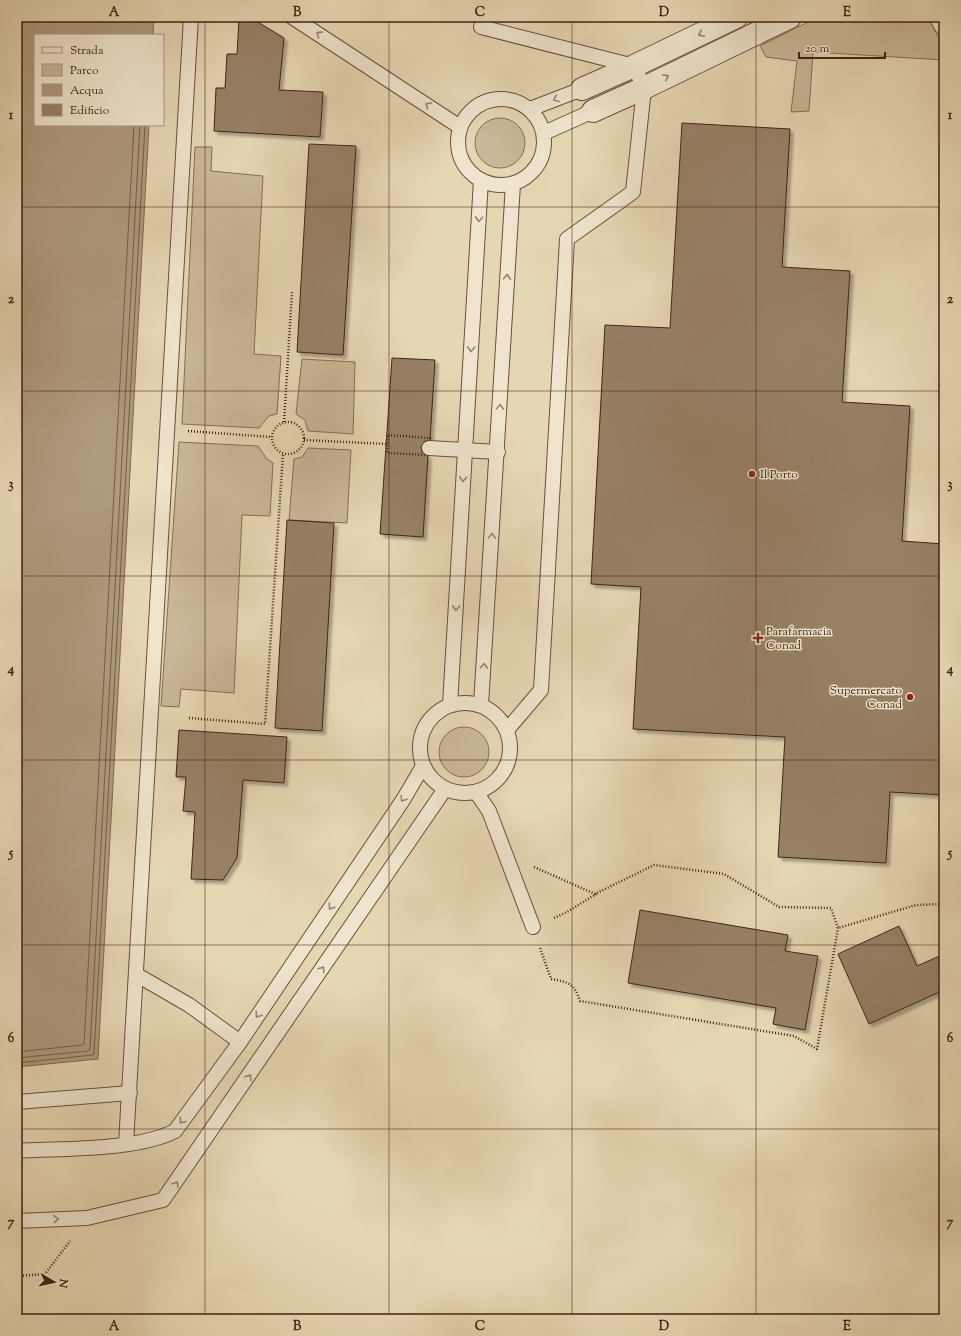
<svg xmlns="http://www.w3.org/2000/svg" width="961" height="1336" viewBox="0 0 961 1336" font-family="'Sorts Mill Goudy',serif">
	<defs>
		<filter id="shadow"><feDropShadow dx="3.5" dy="3.5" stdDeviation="1" flood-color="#0004"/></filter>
	</defs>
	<rect width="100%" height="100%" fill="#e6d7b3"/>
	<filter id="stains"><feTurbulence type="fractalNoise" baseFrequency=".005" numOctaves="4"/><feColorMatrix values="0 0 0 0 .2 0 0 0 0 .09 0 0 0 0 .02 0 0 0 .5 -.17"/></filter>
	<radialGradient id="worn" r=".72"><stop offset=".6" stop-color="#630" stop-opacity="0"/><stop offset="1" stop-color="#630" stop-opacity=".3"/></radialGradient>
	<!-- green -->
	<g fill="#cab898" stroke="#866e55">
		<path d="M 818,17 L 929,17 L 944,50 L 944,60 L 813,52 L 809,111 L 791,112 L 797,61 L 766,57 L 760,46 Z"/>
		<circle cx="500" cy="143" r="25"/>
		<path d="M 195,147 L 212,147 L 211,171 L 263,176 L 254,354 L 281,356 L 277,414 L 269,416 L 259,428 L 182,424 Z"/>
		<path d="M 302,359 L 355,362 L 353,434 L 308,431 L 305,420 L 296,414 Z"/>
		<path d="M 179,442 L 258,446 L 267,459 L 273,463 L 270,516 L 242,515 L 234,693 L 181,689 L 179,707 L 161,706 Z"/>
		<path d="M 308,448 L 351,450 L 347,523 L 289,520 L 294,459 L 302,457 Z"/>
		<circle cx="464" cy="752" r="25"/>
	</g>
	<!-- water -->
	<path fill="#ae9a7c" stroke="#826a52" d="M 17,17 L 154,17 L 153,35 L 35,35 L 35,125 L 149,125 L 98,1059 L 17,1067 Z"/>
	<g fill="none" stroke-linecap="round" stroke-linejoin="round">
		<!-- shore -->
		<g stroke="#785e47" stroke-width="1">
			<path d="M 17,1052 L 82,1045 L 84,1044 L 134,125"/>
			<path d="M 17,1058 L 88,1051 L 90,1049 L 140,125"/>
			<path d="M 17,1063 L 93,1055 L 94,1054 L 145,125"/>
		</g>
	</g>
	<!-- building -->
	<g fill="#978166" stroke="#412312" filter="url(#shadow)">
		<path d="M 239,20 L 256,21 L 284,38 L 279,90 L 323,92 L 320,137 L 214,131 L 216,88 L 225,88 L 227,54 L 237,54 Z"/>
		<path d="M 682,123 L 790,129 L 782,267 L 850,271 L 842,402 L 910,406 L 902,541 L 944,544 L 944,795 L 890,792 L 886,863 L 778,857 L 785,737 L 633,729 L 641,587 L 591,584 L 605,325 L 670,328 Z"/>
		<path d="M 309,144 L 356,146 L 343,355 L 297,352 Z"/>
		<path d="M 392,358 L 435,360 L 430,440 L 425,441 L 421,447 L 422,452 L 428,456 L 423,537 L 380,534 Z"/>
		<path d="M 287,520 L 334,523 L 322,731 L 275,728 Z"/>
		<path d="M 179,730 L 287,737 L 284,783 L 243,780 L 237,858 L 223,880 L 191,879 L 195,812 L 183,811 L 186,777 L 176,777 Z"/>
		<path d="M 640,910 L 788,935 L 785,951 L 818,956 L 805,1030 L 773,1024 L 776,1008 L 628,983 Z"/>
		<path d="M 899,926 L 917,966 L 944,954 L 944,990 L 869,1024 L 838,954 Z"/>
	</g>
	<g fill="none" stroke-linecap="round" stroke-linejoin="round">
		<!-- service casing -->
		<g stroke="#6a503a" stroke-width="16">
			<g id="service">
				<path d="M 292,17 L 460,127"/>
				<path d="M 481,27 L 634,66 L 644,88 L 633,192 L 567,239 L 541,690 L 507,730"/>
				<circle cx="501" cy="142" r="43"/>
				<path d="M 530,109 L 582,89"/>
				<path d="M 544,133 L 593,111"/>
				<path d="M 429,448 L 498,452"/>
				<circle cx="465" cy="748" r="45"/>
				<path d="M 450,705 L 481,180"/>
				<path d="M 481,705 L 513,184"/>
				<path d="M 476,792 L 489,811 L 533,927"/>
				<path d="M 137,975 L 189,1005 L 240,1042"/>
				<path d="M 17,1102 L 130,1093"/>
				<path d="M 126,1144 L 191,17"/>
				<path d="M 17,1151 C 62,1148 136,1151 175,1131 L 240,1042 L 403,800 L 423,766"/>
				<path d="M 17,1221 L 87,1218 L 163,1200 L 445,789"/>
			</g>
		</g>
		<!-- minor casing -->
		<g stroke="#6a503a" stroke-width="24">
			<g id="minor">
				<path d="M 582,89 L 634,66 L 736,17"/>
				<path d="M 593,111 L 644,88 L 790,17"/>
			</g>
		</g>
		<!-- tertiary casing -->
		<g stroke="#6a503a" stroke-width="24">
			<path id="tertiary" d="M 941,17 L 944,23"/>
		</g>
		<!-- path -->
		<g stroke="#412312" stroke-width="2.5" stroke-dasharray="1 2" stroke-linecap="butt">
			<circle cx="288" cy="438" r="16"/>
			<path d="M 284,422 L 292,292"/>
			<path d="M 188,431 L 271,437"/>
			<path d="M 388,435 L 430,438 L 429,455 L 387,453 Z"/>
			<path d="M 304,440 L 387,444"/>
			<path d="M 189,718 L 265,724 L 283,454"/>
			<path d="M 534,867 L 595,894 L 654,865 L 724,874 L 779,907 L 831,908 L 838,928 L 916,905 L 944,904"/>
			<path d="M 554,918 L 567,912 L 598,893"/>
			<path d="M 540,948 L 551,979 C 570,982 574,984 580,1001 L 794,1036 L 817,1049 L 838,928"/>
			<path d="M 17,1276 L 45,1274 L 70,1241"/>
		</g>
		<!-- service -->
		<use href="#service" stroke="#efe5ce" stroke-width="14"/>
		<!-- minor -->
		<use href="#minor" stroke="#efe5ce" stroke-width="22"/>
		<!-- tertiary -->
		<use href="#tertiary" stroke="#efe5ce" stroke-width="22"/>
	</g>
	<!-- one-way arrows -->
	<defs><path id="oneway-chevron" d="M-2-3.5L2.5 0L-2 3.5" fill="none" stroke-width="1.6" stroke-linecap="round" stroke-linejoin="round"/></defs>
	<g stroke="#988470">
		<use href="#oneway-chevron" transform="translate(319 34) rotate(-147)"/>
		<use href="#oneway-chevron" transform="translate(701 34) rotate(154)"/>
		<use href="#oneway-chevron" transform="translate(666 77) rotate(-26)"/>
		<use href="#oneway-chevron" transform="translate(556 99) rotate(158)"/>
		<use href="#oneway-chevron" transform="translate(428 105) rotate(-147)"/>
		<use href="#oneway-chevron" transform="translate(479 219) rotate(93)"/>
		<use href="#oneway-chevron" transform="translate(507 277) rotate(-87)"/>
		<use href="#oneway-chevron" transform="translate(471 349) rotate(93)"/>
		<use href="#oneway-chevron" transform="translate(500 407) rotate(-87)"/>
		<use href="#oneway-chevron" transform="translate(463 479) rotate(93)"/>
		<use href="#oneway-chevron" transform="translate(492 536) rotate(-86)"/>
		<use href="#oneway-chevron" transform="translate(456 608) rotate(93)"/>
		<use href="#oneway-chevron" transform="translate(484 666) rotate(-86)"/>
		<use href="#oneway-chevron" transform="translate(403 799) rotate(122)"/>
		<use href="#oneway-chevron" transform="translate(331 907) rotate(124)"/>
		<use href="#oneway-chevron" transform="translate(322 969) rotate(-56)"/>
		<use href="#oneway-chevron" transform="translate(258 1015) rotate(124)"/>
		<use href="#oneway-chevron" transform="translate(249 1077) rotate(-56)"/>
		<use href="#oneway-chevron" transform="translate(182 1121) rotate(126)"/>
		<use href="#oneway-chevron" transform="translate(176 1184) rotate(-56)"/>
		<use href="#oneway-chevron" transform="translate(56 1219) rotate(-3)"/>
	</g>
	<!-- grid -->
	<path fill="none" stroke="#412312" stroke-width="1" stroke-opacity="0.55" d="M 205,17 L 205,1319M 389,17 L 389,1319M 572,17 L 572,1319M 756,17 L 756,1319M 17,207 L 944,207M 17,391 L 944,391M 17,576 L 944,576M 17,760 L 944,760M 17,945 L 944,945M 17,1129 L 944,1129"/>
	<!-- markers -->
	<g fill="#8f2418" stroke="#efe5ce" stroke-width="1.5">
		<circle cx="752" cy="474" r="4"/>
		<path d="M756 632h4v4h4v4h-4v4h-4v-4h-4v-4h4z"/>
		<circle cx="910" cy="697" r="4"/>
	</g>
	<g text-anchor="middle" stroke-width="3" stroke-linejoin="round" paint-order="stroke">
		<!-- poi labels -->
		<g font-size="12" fill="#412312" stroke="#efe5ce" text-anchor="start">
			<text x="760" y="478">Il Porto</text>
			<text x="766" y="635">Parafarmacia<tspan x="766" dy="14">Conad</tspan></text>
			<text x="902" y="694" text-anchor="end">Supermercato<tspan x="902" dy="14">Conad</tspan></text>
		</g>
	</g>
	<!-- margin -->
	<rect width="961" height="1336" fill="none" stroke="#e6d7b3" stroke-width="44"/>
	<!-- legend -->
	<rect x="34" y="34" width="130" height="92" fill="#efe5ce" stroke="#a99783"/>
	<rect x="42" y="47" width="20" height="6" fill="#efe5ce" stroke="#a99783"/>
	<text x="70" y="54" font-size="12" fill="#412312">Strada</text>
	<rect x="42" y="64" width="20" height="12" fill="#cab898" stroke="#a99783"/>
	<text x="70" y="74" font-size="12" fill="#412312">Parco</text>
	<rect x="42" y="84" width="20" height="12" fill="#ae9a7c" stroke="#a99783"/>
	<text x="70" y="94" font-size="12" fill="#412312">Acqua</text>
	<rect x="42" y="104" width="20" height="12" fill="#978166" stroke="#a99783"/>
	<text x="70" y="114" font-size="12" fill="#412312">Edificio</text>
	<!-- north arrow -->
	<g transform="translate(54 1282) rotate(99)" stroke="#efe5ce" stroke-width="3" paint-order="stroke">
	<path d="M0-3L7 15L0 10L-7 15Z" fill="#412312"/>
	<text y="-6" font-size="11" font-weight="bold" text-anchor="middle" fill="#412312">N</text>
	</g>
	<!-- scale -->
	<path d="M799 52v6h86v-6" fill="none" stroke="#412312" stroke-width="2"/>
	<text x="805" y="52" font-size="12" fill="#412312" stroke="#efe5ce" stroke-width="3" paint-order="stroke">20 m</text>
	<rect x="22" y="22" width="917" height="1292" fill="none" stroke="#412312" stroke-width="1.5"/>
	<g font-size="13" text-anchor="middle" font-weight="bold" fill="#412312">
		<text x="114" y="16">A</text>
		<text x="297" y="16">B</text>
		<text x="480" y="16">C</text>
		<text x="664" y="16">D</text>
		<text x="847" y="16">E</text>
		<text x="11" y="119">1</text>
		<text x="950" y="119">1</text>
		<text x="11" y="303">2</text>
		<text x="950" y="303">2</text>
		<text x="11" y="488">3</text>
		<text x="950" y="488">3</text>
		<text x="11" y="673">4</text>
		<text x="950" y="673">4</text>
		<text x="11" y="857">5</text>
		<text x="950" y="857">5</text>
		<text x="11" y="1042">6</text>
		<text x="950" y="1042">6</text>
		<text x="11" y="1226">7</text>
		<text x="950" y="1226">7</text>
		<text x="114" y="1330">A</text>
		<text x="297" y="1330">B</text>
		<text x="480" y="1330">C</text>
		<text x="664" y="1330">D</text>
		<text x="847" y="1330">E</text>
	</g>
	<rect width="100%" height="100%" filter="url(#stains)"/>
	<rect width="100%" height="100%" fill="url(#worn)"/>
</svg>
